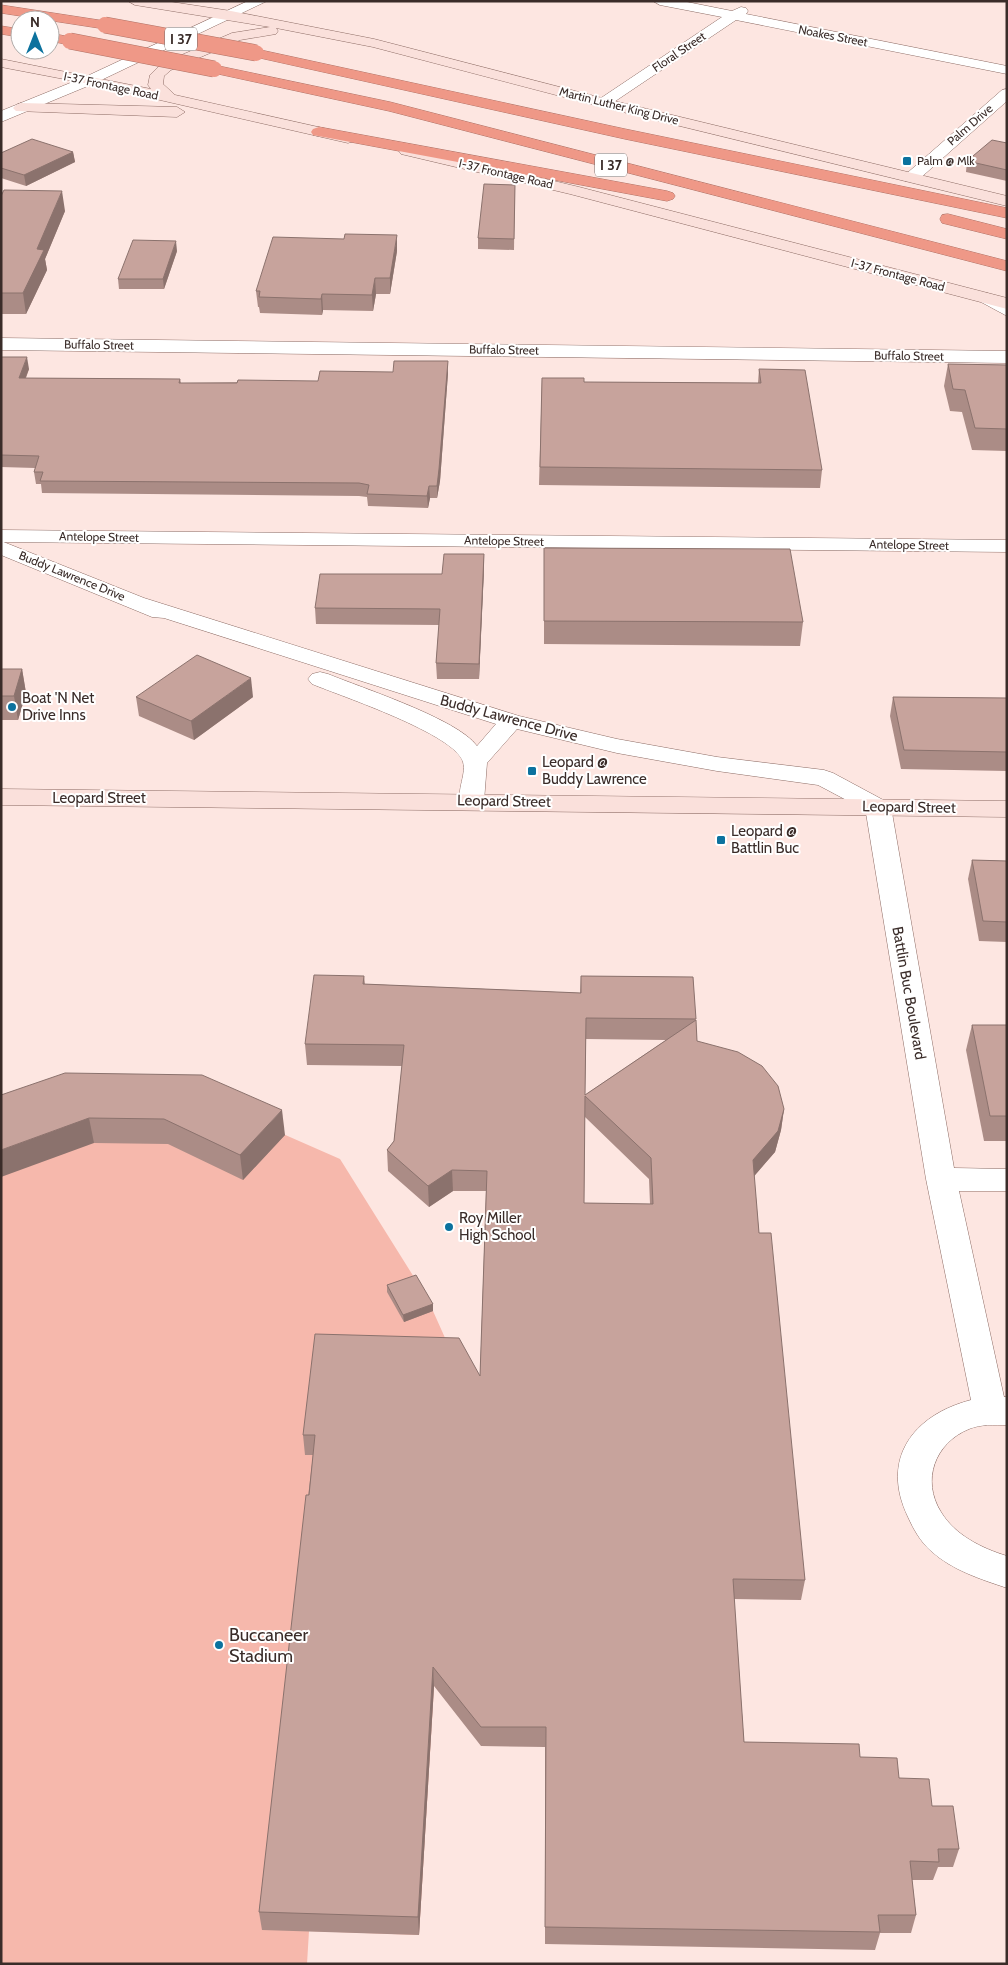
<svg xmlns="http://www.w3.org/2000/svg" width="1008" height="1965" viewBox="0 0 1008 1965" font-family="Cabin,sans-serif">
	<rect width="100%" height="100%" fill="#fde6e1"/>
	<!-- green -->
	<path fill="#f6b8ac" d="M 206,1100 L 340,1159 L 417,1282 L 433,1311 L 454,1358 L 419,1935 L 309,1931 L 307,1964 L 1,1964 L 1,1122 Z"/>
	<g fill="none" stroke-linecap="round" stroke-linejoin="round">
		<!-- minor casing -->
		<g stroke="#8d6c65" stroke-width="1">
			<g id="minor">
				<path d="M 653,1 L 682,1 L 732,11 L 741,7 L 746,8 L 748,11 L 746,14 L 1007,66 L 1007,74 L 736,20 L 608,106 L 598,106 L 595,103 L 598,100 L 722,17 L 660,5 Z"/>
				<path d="M 1007,89 L 1007,101 L 917,181 L 905,181 L 903,178 L 905,175 L 1002,90 Z"/>
				<path d="M 987,293 L 1007,303 L 1007,316 L 981,302 L 978,298 L 981,294 Z"/>
				<path d="M 1,338 L 1007,351 L 1007,363 L 1,350 Z"/>
				<path d="M 1,530 L 1007,540 L 1007,552 L 1,542 Z"/>
				<path d="M 878,799 L 887,802 L 891,807 L 954,1168 L 1007,1169 L 1007,1191 L 959,1191 L 1004,1397 L 1007,1397 L 1007,1425 C 994,1425 981,1424 969,1429 C 935,1443 921,1480 941,1512 C 955,1535 981,1548 1007,1556 L 1007,1588 C 980,1579 952,1570 931,1551 C 920,1541 914,1530 908,1517 C 880,1459 913,1415 971,1400 L 926,1179 L 865,807 L 869,802 Z"/>
			</g>
		</g>
		<!-- tertiary casing -->
		<g stroke="#8d6c65" stroke-width="1">
			<g id="tertiary">
				<path d="M 248,1 L 267,1 L 95,83 L 1,122 L 1,111 L 85,77 Z"/>
				<path d="M 1,541 L 144,598 L 519,716 L 617,739 L 717,757 L 824,770 L 833,773 L 887,802 L 891,807 L 887,812 L 878,815 L 869,812 L 818,785 L 717,771 L 617,753 L 517,729 L 487,763 L 484,801 L 481,806 L 472,809 L 463,806 C 454,793 467,776 463,762 C 455,734 341,696 312,684 L 308,679 L 312,674 L 320,672 L 328,674 C 362,688 458,719 477,746 L 496,724 L 164,618 L 152,617 L 1,555 Z"/>
			</g>
		</g>
		<!-- secondary casing -->
		<g stroke="#8d6c65" stroke-width="1">
			<g id="secondary">
				<path d="M 128,1 L 165,1 L 231,11 L 374,39 L 606,99 L 1007,196 L 1007,206 L 598,106 L 373,47 L 276,28 L 278,31 L 276,34 L 240,40 L 171,70 L 164,76 L 163,84 L 175,95 L 354,135 L 356,138 L 354,141 L 348,143 L 90,84 L 1,67 L 1,59 L 151,89 L 148,85 L 150,75 L 161,64 L 232,33 L 270,27 L 135,5 Z"/>
				<path d="M 21,103 L 177,107 L 185,112 L 177,117 L 16,111 L 13,108 L 16,105 Z"/>
				<path d="M 407,146 L 579,187 L 1007,298 L 1007,309 L 570,194 L 401,154 L 399,151 Z"/>
				<path d="M 1,789 L 1007,801 L 1007,817 L 1,805 Z"/>
			</g>
		</g>
		<!-- motorway casing -->
		<g stroke="#b07266" stroke-width="1">
			<g id="motorway">
				<path d="M 1,5 L 105,21 L 112,25 L 105,29 L 1,13 Z"/>
				<path d="M 1,26 L 20,29 L 20,37 L 1,34 Z"/>
				<path d="M 50,33 L 75,38 L 77,41 L 70,45 L 50,41 Z"/>
				<path d="M 256,49 L 625,129 L 1007,208 L 1007,218 L 625,139 L 251,56 L 249,53 Z"/>
				<path d="M 214,65 L 390,102 L 1007,261 L 1007,271 L 389,111 L 209,72 L 207,69 Z"/>
				<path d="M 319,127 L 667,191 L 673,193 L 675,196 L 673,199 L 667,201 L 313,135 L 311,132 L 313,129 Z"/>
				<path d="M 948,214 L 1007,229 L 1007,239 L 942,223 L 940,219 L 942,215 Z"/>
			</g>
		</g>
		<!-- minor -->
		<use href="#minor" fill="#fff" fill-rule="evenodd"/>
		<!-- tertiary -->
		<use href="#tertiary" fill="#fff" fill-rule="evenodd"/>
		<!-- secondary -->
		<use href="#secondary" fill="#fae0db" fill-rule="evenodd"/>
		<!-- motorway -->
		<use href="#motorway" fill="#ef9887" fill-rule="evenodd"/>
		<!-- motorway-bridge casing -->
		<g stroke="#b07266" stroke-width="17" stroke-linecap="butt">
			<g id="motorway-bridge">
				<path d="M 105,25 L 256,53"/>
				<path d="M 70,41 L 214,69"/>
			</g>
		</g>
		<!-- motorway-bridge -->
		<use href="#motorway-bridge" stroke="#ef9887" stroke-width="16"/>
	</g>
	<!-- wall -->
	<g fill="#ab8c86" fill-rule="evenodd">
		<path d="M 1007,143 L 1007,181 L 966,172 L 967,161 Z"/>
		<path d="M 73,152 L 75,162 L 26,186 L 1,178 L 1,153 Z"/>
		<path d="M 515,185 L 514,250 L 478,249 L 478,238 Z"/>
		<path d="M 1,196 L 65,211 L 45,259 L 47,270 L 26,314 L 1,314 Z"/>
		<path d="M 177,251 L 164,289 L 119,289 L 118,279 Z"/>
		<path d="M 397,251 L 390,294 L 376,294 L 373,311 L 323,310 L 322,315 L 260,313 L 259,307 L 258,307 L 256,291 Z"/>
		<path d="M 1,357 L 29,369 L 26,378 L 180,379 L 181,383 L 318,381 L 448,373 L 440,481 L 437,498 L 430,498 L 428,508 L 368,506 L 367,497 L 359,496 L 42,493 L 41,484 L 36,484 L 34,472 L 35,468 L 1,467 Z"/>
		<path d="M 948,364 L 1007,365 L 1007,451 L 972,450 L 962,412 L 950,411 L 944,386 Z"/>
		<path d="M 759,369 L 822,470 L 820,488 L 539,485 L 542,378 L 584,382 L 758,383 Z"/>
		<path d="M 544,548 L 803,622 L 800,646 L 544,644 Z"/>
		<path d="M 484,554 L 484,569 L 479,679 L 437,679 L 436,663 L 439,625 L 316,624 L 315,608 L 442,574 Z"/>
		<path d="M 1,669 L 22,669 L 26,693 L 18,720 L 1,720 Z"/>
		<path d="M 136,697 L 253,697 L 194,740 L 139,716 Z"/>
		<path d="M 893,697 L 1007,698 L 1007,771 L 901,769 L 890,716 Z"/>
		<path d="M 972,860 L 1007,861 L 1007,942 L 979,941 L 968,879 Z"/>
		<path d="M 364,976 L 365,984 L 580,993 L 581,976 L 693,977 L 697,1041 L 784,1109 L 781,1130 L 775,1152 L 754,1176 L 759,1233 L 805,1580 L 801,1600 L 734,1599 L 744,1742 L 860,1757 L 899,1778 L 932,1806 L 959,1849 L 953,1867 L 938,1867 L 933,1880 L 912,1880 L 916,1915 L 911,1933 L 880,1933 L 875,1950 L 545,1944 L 545,1747 L 481,1746 L 434,1686 L 419,1935 L 262,1930 L 259,1912 L 313,1455 L 305,1455 L 303,1435 L 480,1376 L 486,1191 L 453,1191 L 429,1207 L 388,1171 L 387,1150 L 394,1141 L 402,1066 L 307,1065 L 305,1044 ZM 586,1039 L 666,1040 L 585,1095 ZM 585,1117 L 649,1179 L 650,1204 L 584,1203 Z"/>
		<path d="M 972,1025 L 1007,1025 L 1007,1141 L 984,1141 L 966,1050 Z"/>
		<path d="M 1,1095 L 285,1135 L 243,1180 L 168,1144 L 94,1143 Z"/>
		<path d="M 387,1285 L 433,1304 L 433,1311 L 404,1322 L 387,1292 Z"/>
	</g>
	<!-- shaded-wall -->
	<g fill="#8b726d">
		<path d="M 73,152 L 75,162 L 26,186 L 24,175 Z"/>
		<path d="M 62,191 L 65,211 L 45,259 L 47,270 L 26,314 L 23,293 L 37,249 Z"/>
		<path d="M 397,235 L 397,251 L 390,294 L 390,278 Z"/>
		<path d="M 176,241 L 177,251 L 164,289 L 163,279 Z"/>
		<path d="M 375,278 L 376,294 L 373,311 L 372,295 Z"/>
		<path d="M 322,294 L 323,310 L 322,315 L 321,299 Z"/>
		<path d="M 27,357 L 29,369 L 21,389 L 19,378 Z"/>
		<path d="M 448,361 L 448,373 L 440,481 L 437,498 L 437,486 Z"/>
		<path d="M 429,486 L 430,498 L 428,508 L 427,496 Z"/>
		<path d="M 484,554 L 484,569 L 479,679 L 479,664 Z"/>
		<path d="M 22,669 L 26,693 L 18,720 L 14,696 Z"/>
		<path d="M 251,678 L 253,697 L 194,740 L 191,721 Z"/>
		<path d="M 784,1109 L 781,1130 L 775,1152 L 750,1181 L 753,1160 Z"/>
		<path d="M 282,1110 L 285,1135 L 243,1180 L 240,1155 Z"/>
		<path d="M 89,1118 L 94,1143 L 1,1177 L 1,1150 Z"/>
		<path d="M 452,1170 L 453,1191 L 429,1207 L 428,1186 Z"/>
		<path d="M 433,1304 L 433,1311 L 404,1322 L 403,1315 Z"/>
		<path d="M 433,1667 L 434,1686 L 419,1935 L 418,1917 Z"/>
	</g>
	<!-- building -->
	<g fill="#c7a39c" stroke="#8b726d" fill-rule="evenodd">
		<path d="M 32,139 L 73,152 L 24,175 L 1,168 L 1,153 Z"/>
		<path d="M 992,140 L 1007,143 L 1007,170 L 967,161 Z"/>
		<path d="M 484,184 L 515,185 L 514,239 L 478,238 Z"/>
		<path d="M 4,190 L 62,191 L 37,249 L 44,250 L 23,293 L 1,293 L 1,196 Z"/>
		<path d="M 345,234 L 397,235 L 390,278 L 375,278 L 372,295 L 322,294 L 321,299 L 259,297 L 260,291 L 256,291 L 273,237 L 344,239 Z"/>
		<path d="M 133,240 L 176,241 L 163,279 L 118,279 Z"/>
		<path d="M 1,357 L 27,357 L 19,378 L 180,379 L 179,383 L 237,383 L 238,380 L 318,381 L 320,371 L 393,372 L 394,361 L 448,361 L 439,469 L 437,486 L 429,486 L 427,496 L 367,494 L 369,485 L 359,483 L 40,481 L 43,472 L 34,472 L 39,456 L 1,455 Z"/>
		<path d="M 948,364 L 1007,365 L 1007,429 L 975,428 L 965,390 L 953,389 Z"/>
		<path d="M 759,369 L 805,370 L 822,470 L 540,467 L 542,378 L 584,378 L 584,382 L 761,383 Z"/>
		<path d="M 544,548 L 790,549 L 803,622 L 544,621 Z"/>
		<path d="M 444,554 L 484,554 L 479,664 L 436,663 L 440,609 L 315,608 L 320,574 L 442,574 Z"/>
		<path d="M 197,655 L 251,678 L 191,721 L 136,697 Z"/>
		<path d="M 1,669 L 22,669 L 14,696 L 1,696 Z"/>
		<path d="M 893,697 L 1007,698 L 1007,752 L 904,750 Z"/>
		<path d="M 972,860 L 1007,861 L 1007,922 L 983,921 Z"/>
		<path d="M 314,975 L 364,976 L 363,984 L 581,993 L 581,976 L 693,977 L 696,1019 L 586,1018 L 585,1095 L 696,1020 L 697,1041 L 738,1052 L 762,1066 L 778,1086 L 784,1109 L 778,1131 L 753,1160 L 759,1233 L 771,1233 L 805,1580 L 733,1579 L 744,1742 L 859,1744 L 860,1757 L 897,1758 L 899,1778 L 929,1779 L 932,1806 L 953,1806 L 959,1849 L 938,1849 L 939,1862 L 910,1861 L 916,1915 L 878,1915 L 880,1932 L 545,1927 L 546,1727 L 481,1727 L 433,1667 L 418,1917 L 259,1912 L 306,1495 L 309,1495 L 315,1435 L 303,1435 L 315,1334 L 459,1338 L 480,1376 L 487,1171 L 452,1170 L 428,1186 L 387,1150 L 394,1141 L 404,1045 L 305,1044 ZM 585,1096 L 651,1158 L 653,1204 L 584,1203 Z"/>
		<path d="M 972,1025 L 1007,1025 L 1007,1116 L 990,1116 Z"/>
		<path d="M 65,1073 L 202,1075 L 282,1110 L 240,1155 L 164,1119 L 89,1118 L 1,1150 L 1,1095 Z"/>
		<path d="M 416,1275 L 433,1304 L 403,1315 L 387,1285 Z"/>
	</g>
	<!-- markers -->
	<g fill="#0c729e" stroke="#fff" stroke-width="2">
		<rect x="902" y="156" width="10" height="10" rx="2.5"/>
		<circle cx="12" cy="707" r="5"/>
		<rect x="527" y="766" width="10" height="10" rx="2.5"/>
		<rect x="716" y="835" width="10" height="10" rx="2.5"/>
		<circle cx="449" cy="1227" r="5"/>
		<circle cx="219" cy="1645" r="5"/>
	</g>
	<g text-anchor="middle" stroke-width="4" stroke-linejoin="round" paint-order="stroke">
		<!-- far-street labels -->
		<g font-size="12" fill="#3a2c29" stroke="#fff">
			<text transform="translate(833 36) rotate(11)" y="4">Noakes Street</text>
			<text transform="translate(679 52) rotate(-34)" y="4">Floral Street</text>
			<text transform="translate(111 86) rotate(12)" y="4">I-37 Frontage Road</text>
			<text transform="translate(619 106) rotate(14)" y="4">Martin Luther King Drive</text>
			<text transform="translate(970 125) rotate(-41)" y="4">Palm Drive</text>
			<text transform="translate(506 174) rotate(13)" y="4">I-37 Frontage Road</text>
			<text transform="translate(898 275) rotate(15)" y="4">I-37 Frontage Road</text>
			<text transform="translate(99 345) rotate(1)" y="4">Buffalo Street</text>
			<text transform="translate(504 350) rotate(1)" y="4">Buffalo Street</text>
			<text transform="translate(909 356) rotate(1)" y="4">Buffalo Street</text>
			<text transform="translate(99 537) rotate(1)" y="4">Antelope Street</text>
			<text transform="translate(504 541) rotate(1)" y="4">Antelope Street</text>
			<text transform="translate(909 545) rotate(1)" y="4">Antelope Street</text>
			<text transform="translate(72 576) rotate(22)" y="4">Buddy Lawrence Drive</text>
		</g>
		<!-- far-poi labels -->
		<g font-size="12" fill="#3a2c29" stroke="#fff" text-anchor="start">
			<text x="917" y="165">Palm @ Mlk</text>
		</g>
		<!-- shield labels -->
		<g fill="#fff" stroke="#756b69" stroke-width="1">
			<rect x="165" y="27.5" width="32" height="23" rx="4"/>
			<rect x="595" y="153.5" width="32" height="23" rx="4"/>
		</g>
		<g font-size="14" font-weight="bold" fill="#3a2c29">
			<text x="181" y="44">I 37</text>
			<text x="611" y="170">I 37</text>
		</g>
		<!-- poi labels -->
		<g font-size="15" fill="#3a2c29" stroke="#fff" text-anchor="start">
			<text x="22" y="703">Boat 'N Net<tspan x="22" dy="17">Drive Inns</tspan></text>
			<text x="542" y="767">Leopard @<tspan x="542" dy="17">Buddy Lawrence</tspan></text>
			<text x="731" y="836">Leopard @<tspan x="731" dy="17">Battlin Buc</tspan></text>
			<text x="459" y="1223">Roy Miller<tspan x="459" dy="17">High School</tspan></text>
		</g>
		<!-- street labels -->
		<g font-size="15" fill="#3a2c29" stroke="#fff">
			<text transform="translate(509 718) rotate(15)" y="5">Buddy Lawrence Drive</text>
			<text x="99" y="803">Leopard Street</text>
			<text transform="translate(504 801) rotate(1)" y="5">Leopard Street</text>
			<text transform="translate(909 807) rotate(1)" y="5">Leopard Street</text>
			<text transform="translate(909 993) rotate(80)" y="5">Battlin Buc Boulevard</text>
		</g>
		<!-- near-poi labels -->
		<g font-size="18" fill="#3a2c29" stroke="#fff" text-anchor="start">
			<text x="229" y="1641">Buccaneer<tspan x="229" dy="21">Stadium</tspan></text>
		</g>
	</g>
	<!-- border -->
	<rect width="1008" height="1965" fill="none" stroke="#3a2c29" stroke-width="5"/>
	<!-- north arrow -->
	<g transform="translate(35 35)"><circle r="24" fill="#ffffff" stroke="#b0aba9"/>
	<path d="M0-4L9 19L0 12L-9 19Z" fill="#0c729e"/>
	<text y="-8" font-size="14" font-weight="bold" text-anchor="middle" fill="#3a2c29">N</text>
	</g>
</svg>
